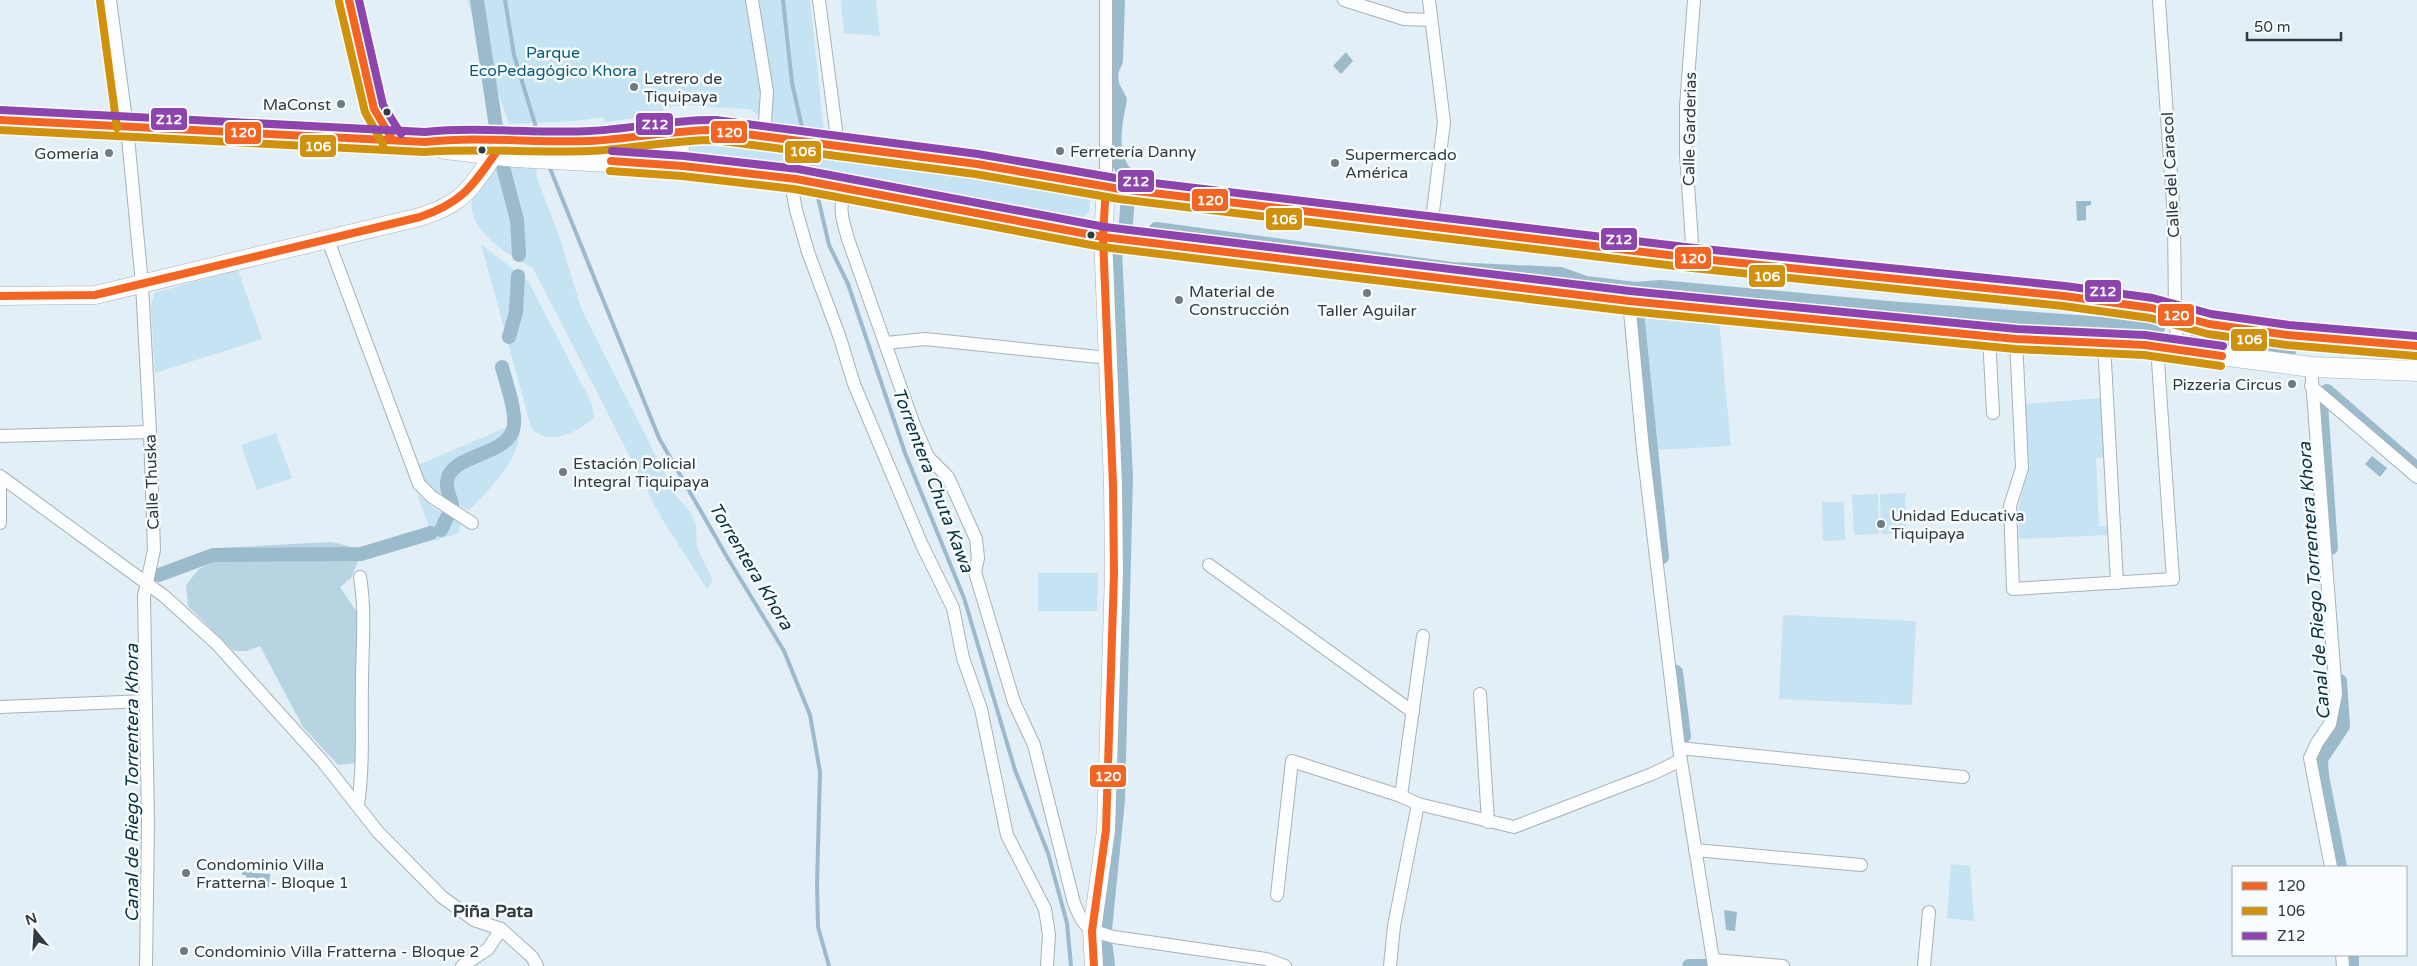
<svg xmlns="http://www.w3.org/2000/svg" width="2417" height="966" viewBox="0 0 2417 966" font-family="'Varela Round',sans-serif">
	<rect width="100%" height="100%" fill="#e2eff6"/>
	<!-- green -->
	<g fill="#c5e3f2">
		<path d="M 467,0 L 810,0 L 824,132 L 776,125 L 749,109 L 681,105 L 664,108 L 663,114 L 605,122 L 603,117 L 575,121 L 509,124 Z"/>
		<path d="M 841,0 L 876,0 L 880,36 L 844,33 Z"/>
		<path d="M 713,132 L 1091,192 L 1089,212 L 1083,217 L 899,191 L 692,157 L 687,151 L 688,137 Z"/>
		<path d="M 670,142 L 672,156 L 641,157 L 597,150 Z"/>
		<path d="M 497,159 L 536,163 L 537,178 L 561,242 L 581,308 L 676,496 L 689,510 L 696,524 L 697,548 L 713,580 L 707,589 L 662,519 L 533,268 C 508,254 463,230 473,195 C 477,183 490,170 497,159 Z"/>
		<path d="M 481,244 L 528,281 L 592,404 L 594,417 C 580,432 547,448 531,427 Z"/>
		<path d="M 238,270 L 262,339 L 155,373 L 151,307 L 154,293 Z"/>
		<path d="M 1640,314 L 1719,320 L 1731,446 L 1655,450 Z"/>
		<path d="M 2101,398 L 2104,457 L 2096,458 L 2099,526 L 2107,526 L 2107,535 L 2019,539 L 2018,509 L 2028,471 L 2024,404 Z"/>
		<path d="M 519,422 C 525,455 491,488 469,510 C 443,497 429,494 418,465 Z"/>
		<path d="M 276,433 L 292,478 L 257,490 L 241,445 Z"/>
		<path d="M 1905,493 L 1906,533 L 1881,534 L 1880,494 Z"/>
		<path d="M 417,494 L 436,510 L 461,522 L 459,533 L 434,541 Z"/>
		<path d="M 1878,494 L 1879,534 L 1854,535 L 1852,495 Z"/>
		<path d="M 1822,502 L 1844,502 L 1845,540 L 1823,541 Z"/>
		<path d="M 1038,573 L 1098,573 L 1097,611 L 1038,611 Z"/>
		<path d="M 1783,615 L 1916,621 L 1912,705 L 1779,699 Z"/>
		<path d="M 1951,864 L 1970,866 L 1974,921 L 1947,918 Z"/>
	</g>
	<!-- forest -->
	<path fill="#b7d4e3" d="M 332,542 L 363,550 L 351,578 L 340,587 L 358,614 L 355,763 L 338,765 L 303,727 L 260,646 L 247,651 L 234,651 L 188,606 L 186,585 L 199,569 L 215,561 L 218,548 Z"/>
	<!-- water -->
	<g fill="#9bbbcc">
		<path d="M 1346,52 L 1353,61 L 1341,74 L 1333,66 Z"/>
		<path d="M 2076,201 L 2091,201 L 2091,205 L 2086,206 L 2086,220 L 2077,221 Z"/>
		<path d="M 2372,456 L 2387,468 L 2380,477 L 2365,464 Z"/>
		<path d="M 242,869 L 252,869 L 252,873 L 270,874 L 269,887 L 245,886 L 246,875 L 242,875 Z"/>
		<path d="M 1724,910 L 1737,912 L 1735,931 L 1726,930 Z"/>
	</g>
	<g fill="none" stroke-linecap="round" stroke-linejoin="round">
		<!-- stream -->
		<g stroke="#9bbbcc" stroke-width="4">
			<path d="M 505,0 L 514,55 L 538,134"/>
			<path d="M 783,0 L 792,83 L 804,136"/>
			<path d="M 806,148 L 813,175"/>
			<path d="M 549,166 L 659,438 L 727,557 L 784,651 L 810,715 L 820,772 L 817,884 L 818,927 L 829,966"/>
			<path d="M 816,189 L 829,245 L 848,284 L 905,453 L 964,598 L 1015,770 L 1048,853 L 1067,923 L 1071,966"/>
		</g>
		<!-- canal -->
		<g stroke="#9bbbcc" stroke-width="14">
			<path d="M 477,0 L 496,127"/>
			<path d="M 1118,0 L 1116,61 L 1111,72 L 1112,85 L 1120,100 C 1114,126 1108,159 1130,178"/>
			<path d="M 503,167 L 517,220 L 519,255"/>
			<path d="M 1126,223 L 1128,196"/>
			<path d="M 1156,229 L 1452,269 L 1561,274 L 1586,283 L 1635,289 L 1660,287 L 1888,308 L 2158,328"/>
			<path d="M 1637,312 L 1662,557"/>
			<path d="M 2198,335 L 2290,349"/>
			<path d="M 509,337 L 516,312 L 518,276"/>
			<path d="M 2327,391 L 2417,469"/>
			<path d="M 2321,404 L 2331,548"/>
			<path d="M 452,504 C 450,497 446,489 447,482 C 449,454 504,457 513,430 C 518,415 506,383 502,367"/>
			<path d="M 441,530 L 449,513"/>
			<path d="M 159,575 L 213,555 L 361,554 L 431,533"/>
			<path d="M 1676,672 L 1684,736"/>
			<path d="M 2340,681 L 2343,726 L 2321,759 L 2322,776 L 2340,867"/>
			<path d="M 1105,929 L 1118,800 L 1126,477 L 1115,252"/>
			<path d="M 1106,948 L 1108,966"/>
			<path d="M 2352,955 L 2352,966"/>
			<path d="M 1689,966 L 1705,966"/>
		</g>
		<!-- street casing -->
		<g stroke="#a8b2b7" stroke-width="14">
			<g id="street">
				<path d="M 110,0 L 127,127 L 142,284 L 150,432 L 154,550 L 144,596 L 148,823 L 146,966"/>
				<path d="M 752,0 L 767,92 L 764,136"/>
				<path d="M 819,0 L 838,145"/>
				<path d="M 1344,0 L 1404,19 L 1430,20"/>
				<path d="M 1429,0 L 1444,122 L 1431,228"/>
				<path d="M 2159,0 L 2174,218 L 2175,314 L 2178,350"/>
				<path d="M 790,178 L 796,210 L 808,252 L 840,338 L 854,384 L 922,545 L 953,608 L 963,658 L 981,709 L 1007,835 L 1045,909 L 1049,935 L 1047,966"/>
				<path d="M 846,187 C 838,209 842,218 848,239 L 914,425 L 928,457 L 948,477 L 976,539 L 978,558 L 975,572 L 1014,702 L 1034,745 L 1074,903 C 1084,929 1088,930 1114,937 L 1266,959 L 1285,966"/>
				<path d="M 1106,187 L 1106,0"/>
				<path d="M 328,240 L 419,484 L 432,497 L 472,523"/>
				<path d="M 1693,258 L 1686,154 L 1686,106 L 1694,0"/>
				<path d="M 1629,301 L 1643,449 L 1679,748 L 1714,966"/>
				<path d="M 1989,336 L 1993,413"/>
				<path d="M 2016,339 L 2022,468 L 2010,506 L 2013,589 L 2173,579 L 2157,347"/>
				<path d="M 886,343 L 925,339 L 1108,358"/>
				<path d="M 2104,343 L 2117,583"/>
				<path d="M 2311,367 L 2336,694 L 2330,724 L 2317,743 L 2310,758 L 2331,867"/>
				<path d="M 2311,386 L 2417,477"/>
				<path d="M 0,436 L 150,432"/>
				<path d="M 0,476 L 164,596 L 217,644 L 323,762 L 378,832 L 442,897 L 474,920 L 501,929 L 532,957 L 537,966"/>
				<path d="M 0,523 L 0,477"/>
				<path d="M 1209,565 L 1413,712"/>
				<path d="M 1480,694 L 1488,822"/>
				<path d="M 0,707 L 146,701"/>
				<path d="M 1679,748 L 1963,777"/>
				<path d="M 1401,796 L 1423,636"/>
				<path d="M 358,805 C 364,764 361,725 362,685 C 362,648 366,613 360,577"/>
				<path d="M 1695,850 L 1861,865"/>
				<path d="M 1277,895 L 1292,761 L 1401,796 L 1418,804 L 1514,827 L 1652,774 L 1681,760"/>
				<path d="M 2342,955 L 2343,966"/>
				<path d="M 1714,960 L 1783,966"/>
				<path d="M 462,966 L 488,949 L 501,929"/>
				<path d="M 1390,966 L 1394,926 L 1418,804"/>
				<path d="M 1924,966 L 1929,912"/>
			</g>
		</g>
		<!-- secondary casing -->
		<g stroke="#a8b2b7" stroke-width="19">
			<g id="secondary">
				<path d="M 0,296 L 95,295 L 420,217 C 465,203 469,189 495,154"/>
				<path d="M 1094,966 L 1092,931 L 1106,830 L 1114,573 L 1113,485 L 1103,237 L 1106,187"/>
			</g>
		</g>
		<!-- primary casing -->
		<g stroke="#a8b2b7" stroke-width="21">
			<g id="primary">
				<path d="M 349,0 L 374,109 L 392,139"/>
				<path d="M 0,120 L 425,142 C 480,134 534,143 589,141 C 632,139 672,128 715,130 L 977,164 L 1120,189 L 1693,258 L 2064,296 L 2152,308 L 2209,324 L 2288,335 L 2417,346"/>
				<path d="M 445,149 L 515,157 L 683,166 L 796,179 L 1103,237 L 1629,301 L 2016,339 L 2145,345 L 2311,367 L 2417,371"/>
				<path d="M 683,166 L 678,148 L 686,128"/>
			</g>
		</g>
		<!-- street -->
		<use href="#street" stroke="#fbfdfe" stroke-width="12"/>
		<!-- secondary -->
		<use href="#secondary" stroke="#fbfdfe" stroke-width="18"/>
		<!-- primary -->
		<use href="#primary" stroke="#fbfdfe" stroke-width="20"/>
		<!-- bus-1 casing -->
		<g stroke="#f7fcfe" stroke-width="11">
			<g id="bus-1">
				<path d="M 349,0 L 374,109 L 392,139"/>
				<path d="M 0,120 L 425,142 C 480,136 534,143 589,141 C 632,139 673,130 715,130 L 977,164 L 1120,189 L 1693,258 L 2064,296 L 2152,308 L 2209,324 L 2288,335 L 2417,346"/>
				<path d="M 611,161 L 683,166 L 796,179 L 1103,237 L 1629,301 L 2016,339 L 2145,345 L 2222,356"/>
				<path d="M 0,296 L 95,295 L 420,217 C 461,203 471,188 495,154"/>
				<path d="M 1094,966 L 1092,931 L 1106,830 L 1114,573 L 1113,485 L 1103,237 L 1105,202"/>
			</g>
		</g>
		<!-- bus-2 casing -->
		<g stroke="#f7fcfe" stroke-width="11">
			<g id="bus-2">
				<path d="M 100,1 L 117,128"/>
				<path d="M 339,2 L 365,112 L 383,144"/>
				<path d="M 0,130 L 424,152 C 479,148 534,153 589,151 C 631,149 672,140 714,140 L 975,174 L 1119,199 L 1692,268 L 2063,306 L 2150,318 L 2208,334 L 2287,345 L 2416,356"/>
				<path d="M 610,171 L 682,176 L 794,189 L 1102,247 L 1628,311 L 2015,349 L 2144,355 L 2221,366"/>
			</g>
		</g>
		<!-- bus-3 casing -->
		<g stroke="#f7fcfe" stroke-width="11">
			<g id="bus-3">
				<path d="M 359,0 L 383,105 L 401,134"/>
				<path d="M 1,110 L 425,132 C 480,126 535,134 590,131 C 632,129 674,119 716,120 L 978,154 L 1121,179 L 1694,248 L 2065,286 L 2153,298 L 2211,314 L 2289,325 L 2417,336"/>
				<path d="M 612,151 L 684,156 L 798,169 L 1105,227 L 1630,291 L 2017,329 L 2145,335 L 2223,346"/>
			</g>
		</g>
		<!-- bus-1 -->
		<use href="#bus-1" stroke="#f26522" stroke-width="8"/>
		<!-- bus-2 -->
		<use href="#bus-2" stroke="#d0910d" stroke-width="8"/>
		<!-- bus-3 -->
		<use href="#bus-3" stroke="#8e44ad" stroke-width="8"/>
	</g>
	<!-- markers -->
	<g fill="#707a80" stroke="#f7fcfe" stroke-width="2">
		<circle cx="634" cy="87" r="5"/>
		<circle cx="341" cy="104" r="5"/>
		<circle cx="1060" cy="151" r="5"/>
		<circle cx="109" cy="153" r="5"/>
		<circle cx="1335" cy="163" r="5"/>
		<circle cx="1367" cy="293" r="5"/>
		<circle cx="1179" cy="300" r="5"/>
		<circle cx="2292" cy="384" r="5"/>
		<circle cx="563" cy="472" r="5"/>
		<circle cx="1881" cy="524" r="5"/>
		<circle cx="186" cy="873" r="5"/>
		<circle cx="184" cy="951" r="5"/>
	</g>
	<g fill="#323b40" stroke="#f7fcfe" stroke-width="2">
		<circle cx="387" cy="112" r="4.5"/>
		<circle cx="482" cy="150" r="4.5"/>
		<circle cx="1091" cy="235" r="4.5"/>
	</g>
	<g text-anchor="middle" stroke-width="5" stroke-linejoin="round" paint-order="stroke">
		<!-- park labels -->
		<g font-size="16" fill="#095b78" stroke="#f7fcfe">
			<text x="553" y="58">Parque<tspan x="553" dy="18">EcoPedagógico Khora</tspan></text>
		</g>
		<!-- poi labels -->
		<g font-size="16" fill="#323b40" stroke="#f7fcfe" text-anchor="start">
			<text x="644" y="84">Letrero de<tspan x="644" dy="18">Tiquipaya</tspan></text>
			<text x="331" y="110" text-anchor="end">MaConst</text>
			<text x="1070" y="157">Ferretería Danny</text>
			<text x="99" y="159" text-anchor="end">Gomería</text>
			<text x="1345" y="160">Supermercado<tspan x="1345" dy="18">América</tspan></text>
			<text x="1189" y="297">Material de<tspan x="1189" dy="18">Construcción</tspan></text>
			<text x="1367" y="316" text-anchor="middle">Taller Aguilar</text>
			<text x="2282" y="390" text-anchor="end">Pizzeria Circus</text>
			<text x="573" y="469">Estación Policial<tspan x="573" dy="18">Integral Tiquipaya</tspan></text>
			<text x="1891" y="521">Unidad Educativa<tspan x="1891" dy="18">Tiquipaya</tspan></text>
			<text x="196" y="870">Condominio Villa<tspan x="196" dy="18">Fratterna - Bloque 1</tspan></text>
			<text x="194" y="957">Condominio Villa Fratterna - Bloque 2</text>
		</g>
		<!-- street labels -->
		<g font-size="16" fill="#323b40" stroke="#f7fcfe">
			<text transform="translate(1689 129) rotate(-89)" y="6">Calle Garderias</text>
			<text transform="translate(2170 175) rotate(-93)" y="6">Calle del Caracol</text>
			<text transform="translate(151 482) rotate(-92)" y="6">Calle Thuska</text>
		</g>
		<!-- water labels -->
		<g font-size="18" font-style="italic" fill="#0b3241" stroke="#f7fcfe">
			<text transform="translate(933 480) rotate(69)" y="6">Torrentera Chuta Kawa</text>
			<text transform="translate(751 566) rotate(59)" y="6">Torrentera Khora</text>
			<text transform="translate(2314 581) rotate(-94)" y="6">Canal de Riego Torrentera Khora</text>
			<text transform="translate(132 783) rotate(-90)" y="6">Canal de Riego Torrentera Khora</text>
		</g>
		<!-- neighbourhood labels -->
		<g font-size="18" font-weight="bold" fill="#323b40" stroke="#f7fcfe">
			<text x="493" y="917">Piña Pata</text>
		</g>
	</g>
	<g stroke="#f7fcfe" stroke-width="2">
		<rect x="150" y="107" width="38" height="24" rx="5" fill="#8e44ad"/>
		<rect x="635" y="112" width="39" height="24" rx="5" fill="#8e44ad"/>
		<rect x="710" y="120" width="38" height="24" rx="5" fill="#f26522"/>
		<rect x="224" y="121" width="38" height="24" rx="5" fill="#f26522"/>
		<rect x="299" y="134" width="38" height="24" rx="5" fill="#d0910d"/>
		<rect x="784" y="140" width="38" height="24" rx="5" fill="#d0910d"/>
		<rect x="1117" y="169" width="38" height="24" rx="5" fill="#8e44ad"/>
		<rect x="1191" y="188" width="38" height="24" rx="5" fill="#f26522"/>
		<rect x="1265" y="207" width="38" height="24" rx="5" fill="#d0910d"/>
		<rect x="1600" y="227" width="38" height="24" rx="5" fill="#8e44ad"/>
		<rect x="1674" y="246" width="38" height="24" rx="5" fill="#f26522"/>
		<rect x="1748" y="264" width="38" height="24" rx="5" fill="#d0910d"/>
		<rect x="2084" y="279" width="38" height="24" rx="5" fill="#8e44ad"/>
		<rect x="2157" y="303" width="38" height="24" rx="5" fill="#f26522"/>
		<rect x="2230" y="328" width="38" height="24" rx="5" fill="#d0910d"/>
		<rect x="1089" y="764" width="38" height="24" rx="5" fill="#f26522"/>
	</g>
	<g font-size="14" text-anchor="middle" font-weight="bold" fill="#fff">
		<text x="169" y="124">Z12</text>
		<text x="655" y="129">Z12</text>
		<text x="729" y="137">120</text>
		<text x="243" y="137">120</text>
		<text x="318" y="151">106</text>
		<text x="803" y="156">106</text>
		<text x="1136" y="186">Z12</text>
		<text x="1210" y="205">120</text>
		<text x="1284" y="224">106</text>
		<text x="1619" y="244">Z12</text>
		<text x="1693" y="263">120</text>
		<text x="1767" y="281">106</text>
		<text x="2103" y="296">Z12</text>
		<text x="2176" y="320">120</text>
		<text x="2249" y="344">106</text>
		<text x="1108" y="781">120</text>
	</g>
	<!-- legend -->
	<rect x="2232" y="866" width="175" height="90" fill="#f7fcfe" stroke="#a8afb2"/>
	<rect x="2242" y="882" width="25" height="8" fill="#f26522" stroke="#a8afb2"/>
	<text x="2277" y="891" font-size="15" fill="#323b40">120</text>
	<rect x="2242" y="907" width="25" height="8" fill="#d0910d" stroke="#a8afb2"/>
	<text x="2277" y="916" font-size="15" fill="#323b40">106</text>
	<rect x="2242" y="932" width="25" height="8" fill="#8e44ad" stroke="#a8afb2"/>
	<text x="2277" y="941" font-size="15" fill="#323b40">Z12</text>
	<!-- north arrow -->
	<g transform="translate(35 931) rotate(342)" stroke="#f7fcfe" stroke-width="4" paint-order="stroke">
	<path d="M0-4L9 19L0 12L-9 19Z" fill="#323b40"/>
	<text y="-8" font-size="14" font-weight="bold" text-anchor="middle" fill="#323b40">N</text>
	</g>
	<!-- scale -->
	<path d="M2247 32v8h94v-8" fill="none" stroke="#323b40" stroke-width="2.5"/>
	<text x="2254" y="32" font-size="15" fill="#323b40" stroke="#f7fcfe" stroke-width="4" paint-order="stroke">50 m</text>
</svg>
